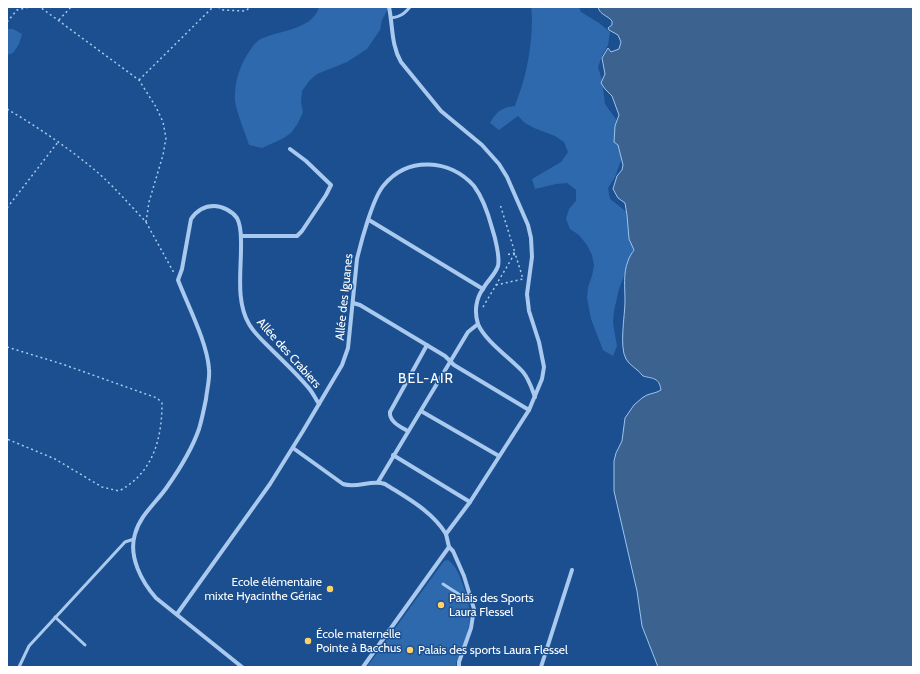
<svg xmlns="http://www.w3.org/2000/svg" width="920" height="674" viewBox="0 0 920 674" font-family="Cabin,sans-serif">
	<rect width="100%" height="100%" fill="#1b4f8f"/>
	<!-- green -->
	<g fill="#2e69ad">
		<path d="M 319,7 L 389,7 L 382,20 L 380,30 L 367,49 L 347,62 L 317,74 L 309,81 L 302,91 L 301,102 L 303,112 L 298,123 L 291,133 L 282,139 L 262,148 L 249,145 C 245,132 237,114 235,101 C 234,82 240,64 251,49 C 253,46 256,42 259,40 C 277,30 312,31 319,7 Z"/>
		<path d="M 531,7 L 579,7 L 581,12 L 599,23 L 610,32 L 608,45 L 602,56 L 598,67 L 602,80 L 605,104 L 618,122 L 623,155 L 615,177 L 608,188 L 610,199 L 628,213 L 634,244 L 632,255 L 619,289 L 614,311 L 613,323 L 617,346 L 613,356 L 603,350 L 591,319 L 587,298 L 588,287 L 592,276 L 594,265 L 592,255 L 587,245 L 579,235 L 570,229 L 566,219 L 569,209 L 576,201 L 576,190 L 567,183 L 556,184 L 535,189 L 532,179 L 561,162 L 568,152 L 564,142 L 555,136 L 534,128 L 525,123 L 518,116 L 499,130 L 490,123 C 497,111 501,108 515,106 C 517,98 521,90 523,82 C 529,63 534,26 531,7 Z"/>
		<path d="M 7,29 L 13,29 L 22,34 L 19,44 L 13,53 L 7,55 Z"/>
		<path d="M 448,560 C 454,564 459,573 461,580 C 476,617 470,628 456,663 L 457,667 L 367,667 L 444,561 Z"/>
	</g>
	<!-- water -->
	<path fill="#3c6290" stroke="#9cc4f0" d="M 598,7 L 913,7 L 913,667 L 658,667 L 642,626 L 637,591 L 614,491 L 614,461 L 616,453 L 622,441 L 625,418 L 634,405 L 642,398 L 647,395 L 657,392 L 661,390 C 659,377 653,379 643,376 C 638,369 630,366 626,359 C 619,347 625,315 625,301 C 625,288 623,273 628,261 C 629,257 632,253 634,250 L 629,239 L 627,215 L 625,203 L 618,198 L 613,189 L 617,176 L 622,170 L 623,165 L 618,145 L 614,142 L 615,126 L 619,115 L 612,96 L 605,89 L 601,83 L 605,74 L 602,58 L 608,48 L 611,52 L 619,49 L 621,42 L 618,35 L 609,30 L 608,28 L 612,25 L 612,21 C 607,15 600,15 598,7 Z"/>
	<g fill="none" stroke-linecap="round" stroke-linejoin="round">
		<!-- path -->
		<g stroke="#a9c9ee" stroke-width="1.5" stroke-dasharray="2 3" stroke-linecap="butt">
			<path d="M 218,7 L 223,10 L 245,11 L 251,7"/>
			<path d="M 59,20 L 71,7"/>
			<path d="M 7,22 L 17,10 L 29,7"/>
			<path d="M 139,80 L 213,7"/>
			<path d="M 7,109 C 36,126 64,145 90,166 C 111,183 128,203 146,222 L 149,202 L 163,155 L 166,138 L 163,122 L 156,107 L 139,80 L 40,7"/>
			<path d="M 7,208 L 58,142"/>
			<path d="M 146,222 L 174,273"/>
			<path d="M 496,285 L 523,279 L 515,253 L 505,255"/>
			<path d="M 483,307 L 515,253 L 500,204"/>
			<path d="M 7,347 L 62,364 L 157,398 L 162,403 C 162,439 153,473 119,491 L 102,487 L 55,459 L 7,439"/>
		</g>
		<!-- lane -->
		<g stroke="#a9c9ee" stroke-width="3">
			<path d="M 391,18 C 400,17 404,14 410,7"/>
			<path d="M 443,584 L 460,595 L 470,596"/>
			<path d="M 55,617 L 85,645"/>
			<path d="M 19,667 L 29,646 L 125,542 L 134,539"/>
		</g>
		<!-- street -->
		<g stroke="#a9c9ee" stroke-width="4">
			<path d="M 369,220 L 483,289"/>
			<path d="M 241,236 L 297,236 L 302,231 L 326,195 L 331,185 L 306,161 L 290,149"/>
			<path d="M 353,303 L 360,305 L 445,356 L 454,365 L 529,410"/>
			<path d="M 421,411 L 499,456"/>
			<path d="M 408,431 C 401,427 389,422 390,412 L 427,345"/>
			<path d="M 293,448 L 343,484 C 357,489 371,479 385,484 C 407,498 432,511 446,534"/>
			<path d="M 393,455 L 470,502"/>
			<path d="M 378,482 L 468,332 L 478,324"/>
			<path d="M 449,547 L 453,551 L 464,576 L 474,609 L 471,628 L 459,662 L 459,667"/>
			<path d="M 177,614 L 270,484 L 303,431 L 342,365 L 348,348 L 357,259 C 361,242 373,197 384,185 C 408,156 450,159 474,186 C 483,198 488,213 492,228 C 495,237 500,257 498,266 C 495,275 487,281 483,289 C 476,298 474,312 478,324 C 485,341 510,358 523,372 C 529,379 532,389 535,397"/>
			<path d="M 242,667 L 156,598 C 142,582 128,557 135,534 C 140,515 156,503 167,487 C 179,470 192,449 199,429 C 202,419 204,409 206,399 C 207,389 210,379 209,369 C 207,342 188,306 178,280 L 182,269 L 191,219 C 197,210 204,206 214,206 C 222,206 232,211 237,218 C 242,227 241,239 241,248 C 241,272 236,302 249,324 C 254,333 263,341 271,349 C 283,361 296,373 307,386 C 312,391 315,398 319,404"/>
			<path d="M 363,667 L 449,547 L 446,534 L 470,502 L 529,410 L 542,379 L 544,367 L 539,342 L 529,311 L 527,294 L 532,257 L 531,238 L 528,225 L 507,177 L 499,164 L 482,145 L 441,111 L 401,62 C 391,45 393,26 389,7"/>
			<path d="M 541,667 L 572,570"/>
		</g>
	</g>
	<!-- markers -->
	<g fill="#ffd166" stroke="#1b4f8f" stroke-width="1.5">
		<circle cx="330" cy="589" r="4"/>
		<circle cx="441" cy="605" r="4"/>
		<circle cx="308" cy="641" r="4"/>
		<circle cx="410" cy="650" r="4"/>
	</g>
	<g text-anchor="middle" stroke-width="3" stroke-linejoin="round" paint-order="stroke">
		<!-- street labels -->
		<g font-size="12" fill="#fff" stroke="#1b4f8f">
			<text transform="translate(344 297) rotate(-84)" y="4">Allée des Iguanes</text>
			<text transform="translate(289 353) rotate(48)" y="4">Allée des Crabiers</text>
		</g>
		<!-- poi labels -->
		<g font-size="12" fill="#fff" stroke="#1b4f8f" text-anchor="start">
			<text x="322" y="586" text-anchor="end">Ecole élémentaire<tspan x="322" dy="14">mixte Hyacinthe Gériac</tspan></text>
			<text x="449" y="602">Palais des Sports<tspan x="449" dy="14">Laura Flessel</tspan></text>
			<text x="316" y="638">École maternelle<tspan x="316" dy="14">Pointe à Bacchus</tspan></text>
			<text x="418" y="654">Palais des sports Laura Flessel</text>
		</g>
		<!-- quarter labels -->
		<g font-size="14" letter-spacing="1" fill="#fff" stroke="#1b4f8f">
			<text x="426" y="383">BEL-AIR</text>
		</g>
	</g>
	<!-- border -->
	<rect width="920" height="674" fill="none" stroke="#ffffff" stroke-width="16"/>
</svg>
